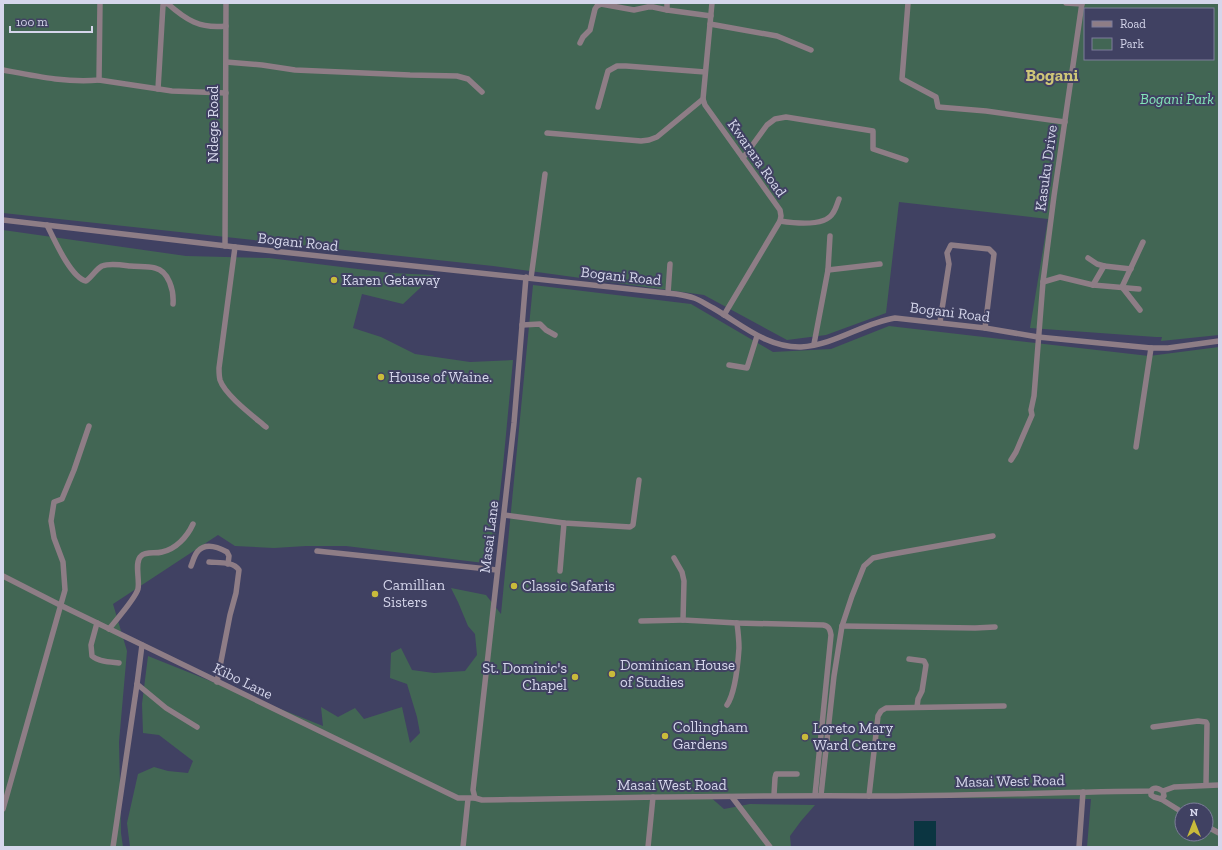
<svg xmlns="http://www.w3.org/2000/svg" width="1222" height="850" viewBox="0 0 1222 850" font-family="'Zilla Slab',serif">
	<rect width="100%" height="100%" fill="#404162"/>
	<!-- green -->
	<g fill="#426654" fill-rule="evenodd">
		<path d="M 3,3 L 1219,3 L 1219,335 L 1161,341 L 1162,337 L 1156,337 L 1030,328 L 1048,219 L 899,202 L 886,313 L 826,335 L 787,340 L 704,295 L 493,266 L 3,213 ZM 1085,9 L 1213,9 L 1213,59 L 1085,59 Z"/>
		<path d="M 3,230 L 186,256 L 269,258 L 390,273 L 434,275 L 403,304 L 362,294 L 353,328 L 381,337 L 415,354 L 470,362 L 513,360 L 503,466 L 492,564 L 346,546 L 306,546 L 274,548 L 235,546 L 218,535 L 113,604 L 127,651 L 119,742 L 121,833 L 123,847 L 3,847 Z"/>
		<path d="M 533,285 L 691,304 L 773,352 L 831,349 L 889,326 L 1149,356 L 1219,347 L 1219,847 L 1087,847 L 1091,799 L 709,796 L 724,809 L 750,804 L 815,805 L 801,821 L 790,836 L 791,847 L 130,847 L 127,823 L 138,774 L 154,767 L 168,771 L 188,773 L 193,761 L 159,735 L 143,733 L 142,704 L 148,656 L 323,726 L 321,707 L 338,717 L 355,708 L 364,719 L 402,707 L 410,743 L 420,733 L 417,717 L 407,684 L 390,678 L 391,653 L 401,648 L 412,670 L 434,673 L 465,671 L 477,655 L 475,634 L 468,626 L 458,602 L 451,588 L 486,595 L 501,614 ZM 1182,810 L 1206,810 L 1206,834 L 1182,834 Z"/>
	</g>
	<!-- water -->
	<rect fill="#0b3541" x="914" y="821" width="22" height="26"/>
	<g fill="none" stroke-linecap="round" stroke-linejoin="round">
		<!-- street -->
		<g stroke="#8e7d86" stroke-width="5.5">
			<path d="M 667,3 L 667,10 L 711,16"/>
			<path d="M 712,3 L 703,99 L 705,105 L 780,210 L 781,216 L 780,221 L 724,315"/>
			<path d="M 908,3 L 902,79 L 936,97 L 938,107 L 986,111 L 1065,122"/>
			<path d="M 1066,3 L 1082,4"/>
			<path d="M 710,24 L 777,36 L 811,50"/>
			<path d="M 580,43 L 583,37 L 590,30 L 595,9 L 597,6 L 601,4 L 634,10 L 648,7 L 653,7 L 667,10"/>
			<path d="M 226,62 L 262,65 L 295,70 L 410,75 L 457,76 L 468,79 L 482,92"/>
			<path d="M 3,70 C 35,76 67,83 99,80 L 100,3"/>
			<path d="M 99,80 L 172,91 L 226,93"/>
			<path d="M 158,89 L 163,5 L 167,3 C 186,20 200,29 226,26"/>
			<path d="M 598,107 L 608,71 L 617,66 L 626,66 L 705,72"/>
			<path d="M 547,133 L 641,141 L 649,140 L 657,137 L 703,99"/>
			<path d="M 743,158 L 767,125 L 775,119 L 786,117 L 873,131 L 873,149 L 906,160"/>
			<path d="M 3,220 L 235,247 L 676,294 C 682,295 688,296 694,298 C 700,300 707,305 713,308 C 741,324 767,348 801,347 C 835,345 863,323 895,318 L 985,328 L 1038,337 L 1151,348 L 1168,348 L 1219,341"/>
			<path d="M 780,221 C 793,223 825,227 833,213 C 836,209 837,204 839,199"/>
			<path d="M 47,225 C 54,239 71,278 86,281 C 92,277 96,269 102,266 C 110,263 122,265 130,266 C 138,267 147,266 155,268 C 169,271 174,291 173,304"/>
			<path d="M 225,246 L 226,3"/>
			<path d="M 235,247 L 219,368 C 219,372 219,376 220,380 C 225,395 253,416 266,427"/>
			<path d="M 1088,258 L 1097,264 L 1104,266"/>
			<path d="M 828,270 L 880,264"/>
			<path d="M 531,278 L 545,174"/>
			<path d="M 1043,282 L 1060,277 L 1093,285 L 1139,289"/>
			<path d="M 1093,285 L 1104,266 L 1131,269"/>
			<path d="M 668,293 L 670,264"/>
			<path d="M 1140,310 L 1122,287 L 1143,242"/>
			<path d="M 940,322 L 949,264 L 947,253 L 951,245 L 989,249 L 994,254 L 985,328"/>
			<path d="M 522,325 L 540,324 L 546,330 L 555,335"/>
			<path d="M 814,344 L 828,270 L 830,236"/>
			<path d="M 729,365 L 747,368 L 757,336"/>
			<path d="M 1136,447 L 1151,348"/>
			<path d="M 1011,460 L 1016,452 L 1032,415 L 1031,410 L 1034,396 L 1043,282 L 1054,196 L 1082,3"/>
			<path d="M 504,515 L 564,523 L 630,527 L 633,525 L 639,480"/>
			<path d="M 317,551 L 497,570"/>
			<path d="M 674,558 L 682,572 L 684,581 L 683,620 L 737,623 L 823,625 C 829,626 830,629 831,635 L 815,795"/>
			<path d="M 209,562 C 218,563 233,561 239,570 L 236,593 L 230,615 L 217,682"/>
			<path d="M 191,566 C 193,562 194,555 198,551 C 206,542 218,547 227,552 L 229,556 L 228,564"/>
			<path d="M 560,571 L 564,523"/>
			<path d="M 3,576 L 60,605 L 458,798 L 475,798 L 482,800 C 611,798 740,795 868,796 C 963,796 1057,792 1151,791 C 1154,786 1159,789 1163,791 L 1164,796 L 1161,799"/>
			<path d="M 641,621 L 683,620"/>
			<path d="M 97,623 L 91,645 L 92,656 C 99,662 110,662 119,663"/>
			<path d="M 842,626 L 975,628 L 995,627"/>
			<path d="M 109,629 C 116,620 135,599 138,589 C 140,580 134,562 141,556 C 146,551 155,554 162,552 C 176,549 187,537 193,524"/>
			<path d="M 909,659 L 924,661 L 926,665 L 922,691 L 918,699 L 917,707"/>
			<path d="M 137,684 L 166,708 L 197,727"/>
			<path d="M 727,705 C 735,693 738,663 739,648 C 739,639 738,631 737,623"/>
			<path d="M 1153,727 L 1198,721 L 1206,722 L 1207,724 L 1206,785"/>
			<path d="M 1151,791 L 1151,795 L 1154,797 L 1161,799 L 1182,812"/>
			<path d="M 1163,791 L 1174,787 L 1219,785"/>
			<path d="M 774,795 L 775,778 L 776,774 L 797,774"/>
			<path d="M 821,795 L 834,676 L 842,626 L 852,596 L 864,566 L 873,558 L 887,555 L 993,536"/>
			<path d="M 869,796 L 878,716 L 881,711 L 886,708 L 1004,706"/>
			<path d="M 732,797 L 770,847"/>
			<path d="M 475,798 L 473,790 L 514,423 L 526,277"/>
			<path d="M 3,809 L 65,590 L 63,562 L 54,538 L 51,521 L 54,502 L 62,499 L 74,470 L 89,426"/>
			<path d="M 1206,826 L 1219,833"/>
			<path d="M 113,847 L 137,684 L 142,645"/>
			<path d="M 463,847 L 468,799"/>
			<path d="M 648,847 L 653,797"/>
			<path d="M 1079,847 L 1083,792"/>
		</g>
	</g>
	<!-- markers -->
	<g fill="#c9bb3b" stroke="#404162" stroke-width="1.5">
		<circle cx="334" cy="280" r="4"/>
		<circle cx="381" cy="377" r="4"/>
		<circle cx="514" cy="586" r="4"/>
		<circle cx="375" cy="594" r="4"/>
		<circle cx="612" cy="674" r="4"/>
		<circle cx="575" cy="677" r="4"/>
		<circle cx="665" cy="736" r="4"/>
		<circle cx="805" cy="737" r="4"/>
	</g>
	<g text-anchor="middle" stroke-width="4" stroke-linejoin="round" paint-order="stroke">
		<!-- park labels -->
		<g font-size="15" font-style="italic" fill="#83e5b8" stroke="#404162">
			<text x="1177" y="104">Bogani Park</text>
		</g>
		<!-- street labels -->
		<g font-size="15" fill="#d5d6eb" stroke="#404162">
			<text transform="translate(213 124) rotate(-90)" y="5">Ndege Road</text>
			<text transform="translate(757 158) rotate(55)" y="5">Kwarara Road</text>
			<text transform="translate(1046 168) rotate(-82)" y="5">Kasuku Drive</text>
			<text transform="translate(298 242) rotate(6)" y="5">Bogani Road</text>
			<text transform="translate(621 276) rotate(6)" y="5">Bogani Road</text>
			<text transform="translate(950 312) rotate(7)" y="5">Bogani Road</text>
			<text transform="translate(489 537) rotate(-83)" y="5">Masai Lane</text>
			<text transform="translate(243 681) rotate(26)" y="5">Kibo Lane</text>
			<text transform="translate(1010 781) rotate(-1)" y="5">Masai West Road</text>
			<text x="672" y="790">Masai West Road</text>
		</g>
		<!-- poi labels -->
		<g font-size="15" fill="#d5d6eb" stroke="#404162" text-anchor="start">
			<text x="342" y="285">Karen Getaway</text>
			<text x="389" y="382">House of Waine.</text>
			<text x="383" y="590">Camillian<tspan x="383" dy="17">Sisters</tspan></text>
			<text x="522" y="591">Classic Safaris</text>
			<text x="620" y="670">Dominican House<tspan x="620" dy="17">of Studies</tspan></text>
			<text x="567" y="673" text-anchor="end">St. Dominic's<tspan x="567" dy="17">Chapel</tspan></text>
			<text x="673" y="732">Collingham<tspan x="673" dy="17">Gardens</tspan></text>
			<text x="813" y="733">Loreto Mary<tspan x="813" dy="17">Ward Centre</tspan></text>
		</g>
		<!-- quarter labels -->
		<g font-size="17" font-weight="bold" fill="#cfc678" stroke="#404162">
			<text x="1052" y="81">Bogani</text>
		</g>
	</g>
	<!-- border -->
	<rect width="1222" height="850" fill="none" stroke="#d5d6eb" stroke-width="8"/>
	<!-- legend -->
	<rect x="1084" y="8" width="130" height="52" fill="#404162" stroke="#7c7d99"/>
	<rect x="1092" y="21" width="20" height="6" fill="#8e7d86" stroke="#7c7d99"/>
	<text x="1120" y="28" font-size="12" fill="#d5d6eb">Road</text>
	<rect x="1092" y="38" width="20" height="12" fill="#426654" stroke="#7c7d99"/>
	<text x="1120" y="48" font-size="12" fill="#d5d6eb">Park</text>
	<!-- north arrow -->
	<g transform="translate(1194 822)"><circle r="19" fill="#404162" stroke="#7c7d99"/>
	<path d="M0-3L7 15L0 10L-7 15Z" fill="#c9bb3b"/>
	<text y="-6" font-size="11" font-weight="bold" text-anchor="middle" fill="#d5d6eb">N</text>
	</g>
	<!-- scale -->
	<path d="M10 26v6h82v-6" fill="none" stroke="#d5d6eb" stroke-width="2"/>
	<text x="16" y="26" font-size="12" fill="#d5d6eb" stroke="#404162" stroke-width="3" paint-order="stroke">100 m</text>
</svg>
